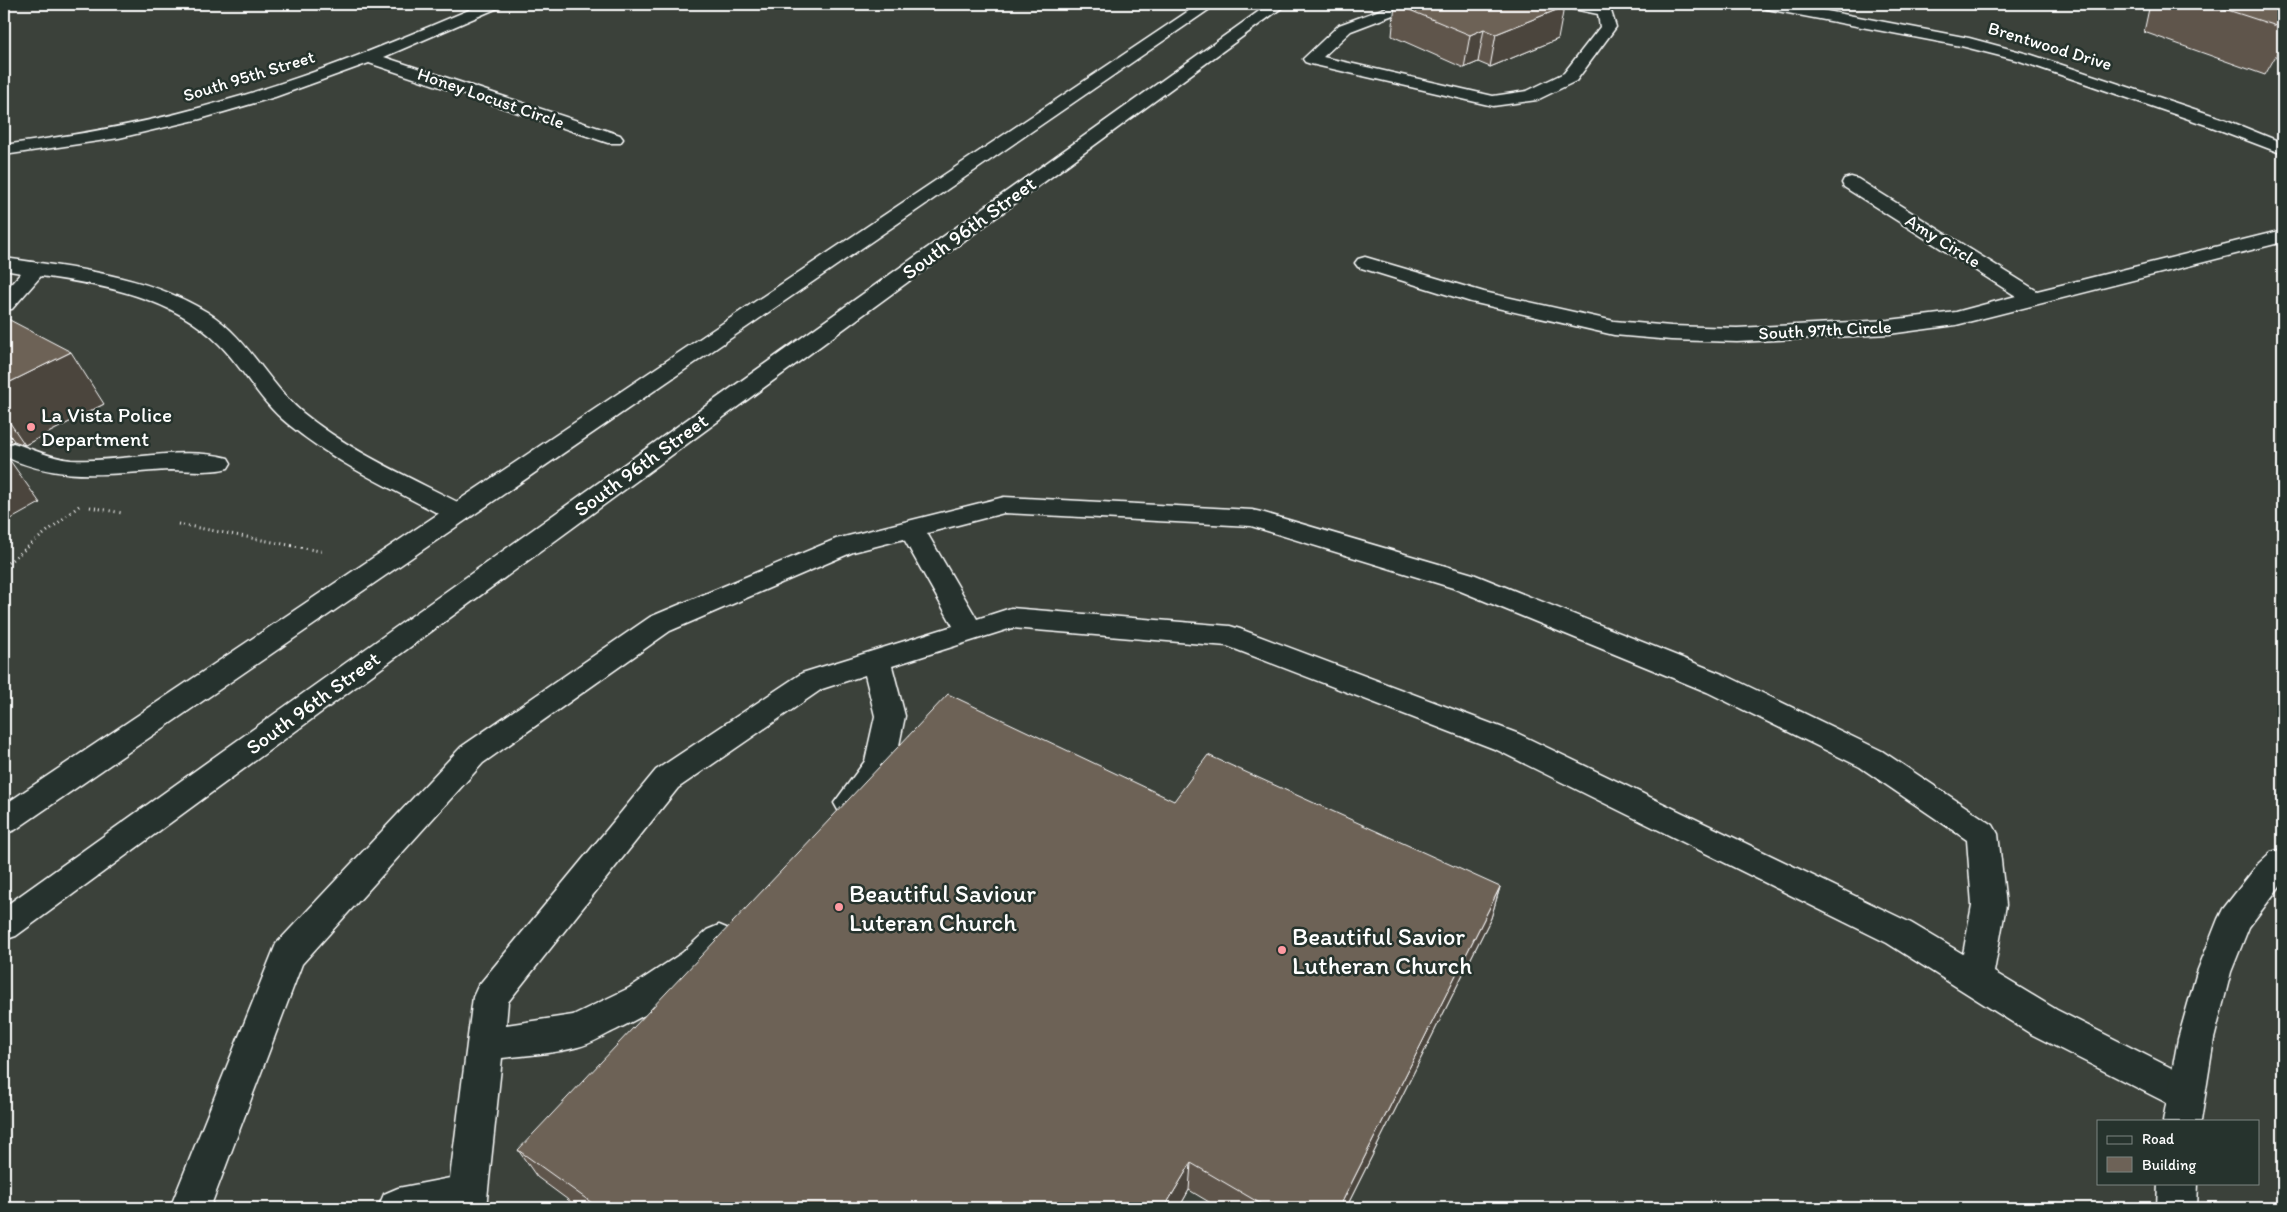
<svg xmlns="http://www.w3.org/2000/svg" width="2287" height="1212" viewBox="0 0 2287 1212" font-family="Itim,sans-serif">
	<rect width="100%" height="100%" fill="#3b413a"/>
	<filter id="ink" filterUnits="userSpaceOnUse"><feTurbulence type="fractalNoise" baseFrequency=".02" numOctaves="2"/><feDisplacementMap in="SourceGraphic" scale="10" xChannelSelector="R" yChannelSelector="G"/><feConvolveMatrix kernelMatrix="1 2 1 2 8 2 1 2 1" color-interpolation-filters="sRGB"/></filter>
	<g filter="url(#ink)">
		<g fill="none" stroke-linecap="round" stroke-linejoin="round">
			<!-- service casing -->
			<g stroke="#fff" stroke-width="3">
				<g id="service">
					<path d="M 1396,4 L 1417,4 L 1414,7 L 1351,31 L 1323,57 L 1493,96 L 1527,91 L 1564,73 L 1600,27 L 1598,14 L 1564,7 L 1561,4 L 1592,4 L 1610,8 L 1616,27 L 1576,81 L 1537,100 L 1493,106 L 1311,64 L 1305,62 L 1303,59 L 1339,25 Z"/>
					<path d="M 4,258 C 73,268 147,275 207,312 C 248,337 267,383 303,413 C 352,453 412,478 467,507 L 471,513 L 467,519 L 458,521 L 449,519 C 394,490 337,464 288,424 C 260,402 244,369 219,344 C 173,297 103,285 41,276 L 12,309 L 4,310 L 4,292 L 21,273 L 4,270 Z"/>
					<path d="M 13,443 C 33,449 50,458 71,460 C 121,463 181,445 228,458 L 231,463 L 228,468 C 210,473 189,470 170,470 C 111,473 60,483 4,456 L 4,447 Z"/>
					<path d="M 1004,497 L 1252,510 L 1261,512 L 1473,574 L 1727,676 L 1882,751 L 1993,825 L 1998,834 L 2006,905 L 1994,972 L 2057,1010 L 2199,1082 L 2205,1094 L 2199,1106 L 2186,1112 L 2173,1106 L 2031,1034 L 1887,943 L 1497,750 L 1227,646 L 1012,628 L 892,666 L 905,716 L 895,765 L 861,812 L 850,816 L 839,812 L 834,803 L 865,761 L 875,716 L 865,675 L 822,689 L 678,788 L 508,1002 L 506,1025 L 573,1015 L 629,988 L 682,953 L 707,930 L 719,925 L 731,930 L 736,940 C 718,978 653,1011 616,1030 C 603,1036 591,1044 578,1047 C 554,1054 527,1055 502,1058 L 486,1208 L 378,1208 L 384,1194 L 398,1188 L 450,1178 L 473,997 L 478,986 L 656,770 L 802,673 L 953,626 L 904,539 L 853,552 L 670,631 L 483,763 L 302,964 L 210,1208 L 170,1208 L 276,944 L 461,747 L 650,617 L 836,539 ZM 1004,513 L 1251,526 L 1453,588 L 1707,692 L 1860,767 L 1967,840 L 1972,905 L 1963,954 L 1911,923 L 1519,734 L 1240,629 L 1230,626 L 1011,608 L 977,619 L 927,533 Z"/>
				</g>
			</g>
			<!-- minor casing -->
			<g stroke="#fff" stroke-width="3">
				<g id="minor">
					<path d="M 483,4 L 503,4 L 500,7 L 384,57 L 620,135 L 623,139 L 620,143 L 608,143 L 369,63 L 275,97 L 200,119 L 119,138 L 4,155 L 4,145 C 79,135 154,122 227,100 C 315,75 399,40 483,4 Z"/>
					<path d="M 1759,4 L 1790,4 L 1969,38 L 2032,55 L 2224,119 L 2283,143 L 2283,154 L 2212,127 L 2020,61 L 1961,46 L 1767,9 L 1762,7 Z"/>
					<path d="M 1851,177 L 1858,179 L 2037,291 L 2283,230 L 2283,242 L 1956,325 L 1889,334 L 1737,342 L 1671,340 L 1614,335 L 1471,302 L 1358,267 L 1355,263 L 1358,259 L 1365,257 L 1484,292 L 1614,321 L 1671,326 L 1737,328 L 1889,320 L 1956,312 L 2016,296 L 1844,187 L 1842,183 L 1844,179 Z"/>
					<path d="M 2283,849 L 2283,882 L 2249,927 L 2231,972 L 2214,1039 L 2201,1121 L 2163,1121 L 2178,1039 L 2197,972 L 2218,919 L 2223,909 L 2259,863 L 2271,852 Z"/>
					<path d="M 2158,1183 L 2198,1183 L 2197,1208 L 2157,1208 Z"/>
				</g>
			</g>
			<!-- secondary casing -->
			<g stroke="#fff" stroke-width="3">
				<g id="secondary">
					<path d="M 1199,4 L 1217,4 L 15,830 L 4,834 L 4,805 Z"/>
					<path d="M 1269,4 L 1287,4 L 16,936 L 4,940 L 4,907 Z"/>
				</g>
			</g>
			<!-- path -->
			<g stroke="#fff" stroke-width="3" stroke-dasharray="1 4" stroke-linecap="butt">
				<path d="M 90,507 L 122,513"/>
				<path d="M 178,524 L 325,552"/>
				<path d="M 4,566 L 79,506"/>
			</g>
			<!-- service -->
			<use href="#service" fill="#26332d" fill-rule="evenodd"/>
			<!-- minor -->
			<use href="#minor" fill="#26332d" fill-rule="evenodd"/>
			<!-- secondary -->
			<use href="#secondary" fill="#26332d" fill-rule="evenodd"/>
		</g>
		<!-- wall -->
		<g fill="#5e544b" stroke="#fff">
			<path d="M 1395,4 L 1558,39 L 1490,67 L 1478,62 L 1464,68 L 1392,36 Z"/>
			<path d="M 2150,4 L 2283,4 L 2283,43 L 2265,75 L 2144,32 Z"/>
			<path d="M 4,317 L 104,404 L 25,445 L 14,441 L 4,445 Z"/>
			<path d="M 1174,801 L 1500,887 L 1491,918 L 1346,1208 L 1219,1208 L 1189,1190 L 1179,1208 L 579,1208 L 537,1177 L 518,1150 Z"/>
		</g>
		<!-- shaded-wall -->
		<g fill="#4c453d" stroke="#fff">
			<path d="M 1564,7 L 1558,39 L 1490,67 L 1496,34 Z"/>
			<path d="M 1484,29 L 1478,62 L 1464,68 L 1470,35 Z"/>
			<path d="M 71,352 L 104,404 L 25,445 L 4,414 L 4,385 Z"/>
			<path d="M 4,427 L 14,441 L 4,445 Z"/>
			<path d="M 4,452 L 40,503 L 4,523 Z"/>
			<path d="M 1500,887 L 1491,918 L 1346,1208 L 1339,1208 Z"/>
			<path d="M 1191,1163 L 1189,1190 L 1179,1208 L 1164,1208 Z"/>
		</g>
		<!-- building -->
		<g fill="#6d6257" stroke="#fff">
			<path d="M 1395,4 L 1556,4 L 1564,7 L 1496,34 L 1484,29 L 1470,35 Z"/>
			<path d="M 2209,4 L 2283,4 L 2283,28 Z"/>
			<path d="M 4,317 L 71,352 L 4,385 Z"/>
			<path d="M 948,694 L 1174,801 L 1208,755 L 1500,887 L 1339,1208 L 1268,1208 L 1191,1163 L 1164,1208 L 599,1208 L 518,1150 Z"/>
		</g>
	</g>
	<!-- markers -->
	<g fill="#ff9aa2" stroke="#26332d" stroke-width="2">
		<circle cx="31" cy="427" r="5"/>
		<circle cx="839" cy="907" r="5"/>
		<circle cx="1282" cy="950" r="5"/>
	</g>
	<g text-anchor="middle" stroke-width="5" stroke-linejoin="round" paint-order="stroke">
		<!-- far-street labels -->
		<g font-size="18" fill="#fff" stroke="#26332d">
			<text transform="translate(2050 46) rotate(17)" y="6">Brentwood Drive</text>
			<text transform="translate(249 76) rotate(-17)" y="6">South 95th Street</text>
			<text transform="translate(491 98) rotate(19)" y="6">Honey Locust Circle</text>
			<text transform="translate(1943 241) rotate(32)" y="6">Amy Circle</text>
			<text transform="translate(1825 330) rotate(-3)" y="6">South 97th Circle</text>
		</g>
		<!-- street labels -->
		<g font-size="21" fill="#fff" stroke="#26332d">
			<text transform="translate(969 228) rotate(-36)" y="7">South 96th Street</text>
			<text transform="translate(641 465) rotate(-36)" y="7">South 96th Street</text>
			<text transform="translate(313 703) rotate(-36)" y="7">South 96th Street</text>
		</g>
		<!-- poi labels -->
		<g font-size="21" fill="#fff" stroke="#26332d" text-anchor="start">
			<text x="41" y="422">La Vista Police<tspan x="41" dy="24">Department</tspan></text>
		</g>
		<!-- near-poi labels -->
		<g font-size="25" fill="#fff" stroke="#26332d" text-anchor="start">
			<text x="849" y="902">Beautiful Saviour<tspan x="849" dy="29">Luteran Church</tspan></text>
			<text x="1292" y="945">Beautiful Savior<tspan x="1292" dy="29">Lutheran Church</tspan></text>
		</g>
	</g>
	<!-- margin -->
	<rect width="2287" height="1212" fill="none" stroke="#26332d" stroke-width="20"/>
	<rect x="10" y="10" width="2267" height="1192" fill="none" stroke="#fff" stroke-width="2" filter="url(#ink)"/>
	<!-- legend -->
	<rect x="2097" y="1120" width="162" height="65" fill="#26332d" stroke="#7d8581"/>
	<rect x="2107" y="1136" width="25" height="8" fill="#26332d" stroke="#7d8581"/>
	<text x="2142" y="1144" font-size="15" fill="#ffffff">Road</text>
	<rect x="2107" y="1157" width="25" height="15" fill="#6d6257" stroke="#7d8581"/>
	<text x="2142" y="1170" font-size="15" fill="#ffffff">Building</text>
</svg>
